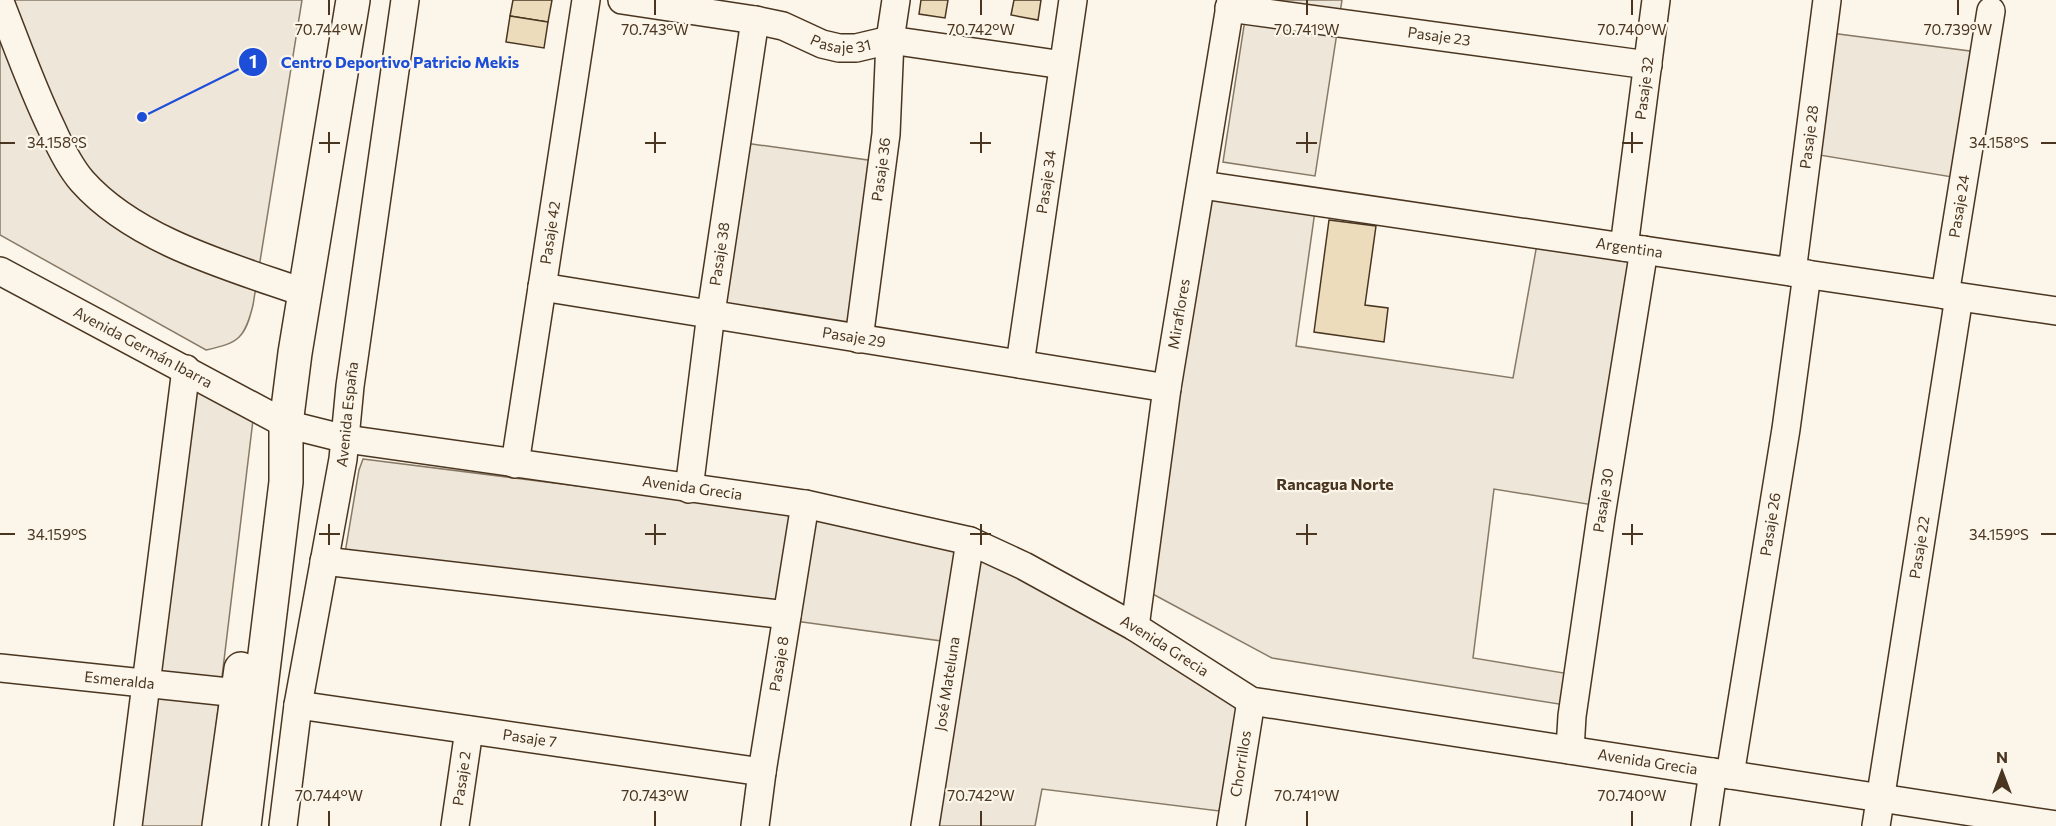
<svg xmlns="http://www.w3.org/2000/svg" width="2056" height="826" viewBox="0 0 2056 826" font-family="Commissioner,sans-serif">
	<rect width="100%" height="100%" fill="#fbf6e9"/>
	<!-- green -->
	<g fill="#ede6d9" stroke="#887966" stroke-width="1.5">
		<path d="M 0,0 L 302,0 L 253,305 C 245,338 239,343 206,350 L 0,235 Z"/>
		<path d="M 1248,0 L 1342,0 L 1315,176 L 1223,162 Z"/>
		<path d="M 1823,32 L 1985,53 L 1964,179 L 1807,153 Z"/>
		<path d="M 745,143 L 882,162 L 858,330 L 719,308 Z"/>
		<path d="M 1209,195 L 1315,211 L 1296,346 L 1513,378 L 1537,244 L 1633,258 L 1593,505 L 1494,489 L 1473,658 L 1570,674 L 1565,705 L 1272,658 L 1149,592 Z"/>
		<path d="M 179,374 L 253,420 L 204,826 L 119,826 Z"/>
		<path d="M 363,459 L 819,516 L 963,547 L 1132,631 L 1242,704 L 1219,811 L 1042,789 L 1035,826 L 935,826 L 963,644 L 344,559 L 359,470 Z"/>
	</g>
	<!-- building -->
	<g fill="#ecdcbc" stroke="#4a3520" stroke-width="1.5">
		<path d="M 513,0 L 552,0 L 548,22 L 510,16 Z"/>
		<path d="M 921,0 L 948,0 L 945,18 L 919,14 Z"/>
		<path d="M 1014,0 L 1041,0 L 1038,20 L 1011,15 Z"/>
		<path d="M 510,16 L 548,22 L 544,48 L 506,42 Z"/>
		<path d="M 1329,220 L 1376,226 L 1365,305 L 1388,308 L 1384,342 L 1314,332 Z"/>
	</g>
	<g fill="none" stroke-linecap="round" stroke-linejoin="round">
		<!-- minor casing -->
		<g stroke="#4a3520" stroke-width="30">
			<g id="minor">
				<path id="s1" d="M 622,0 L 755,20 L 783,26 L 822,44 L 839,48 L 856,48 L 890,40 L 1063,65"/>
				<path d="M 0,2 C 17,45 32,88 52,129 C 60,147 69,166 82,181 C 135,241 231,267 305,293"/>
				<path id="s2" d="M 1229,8 L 1648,65"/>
				<path id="s3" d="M 1202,185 L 2056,311"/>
				<path id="s4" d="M 1624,247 L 1656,0"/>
				<path id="s5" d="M 0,271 L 286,424 L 346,439 L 805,504 L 970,541 L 1024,566 L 1135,627 L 1251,701 L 2056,825"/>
				<path id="s6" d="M 1792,272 L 1827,0"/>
				<path id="s7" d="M 542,287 L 1167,388"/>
				<path id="s8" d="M 1945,295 L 1991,11"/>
				<path id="s9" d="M 859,339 L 886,134 L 890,40 L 896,0"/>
				<path id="s10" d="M 1020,364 L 1073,0"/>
				<path id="s11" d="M 515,464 L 586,0"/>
				<path id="s12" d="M 689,489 L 711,313 L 755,20"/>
				<path d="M 324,561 L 787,615"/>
				<path id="s13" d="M 1135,627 L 1167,388 L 1231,0"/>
				<path id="s14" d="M 0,668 L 238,693"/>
				<path id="s15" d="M 298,705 L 762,772"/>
				<path id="s16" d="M 1570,750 L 1572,716 L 1601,516 L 1644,250"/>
				<path id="s17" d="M 1730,775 L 1786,429 L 1807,274"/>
				<path d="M 128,826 L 186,369"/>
				<path id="s18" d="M 283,826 L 298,705 L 343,459 L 350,386 L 405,0"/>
				<path id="s19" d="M 455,826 L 469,730"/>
				<path id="s20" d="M 755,826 L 762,772 L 805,504"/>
				<path id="s21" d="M 925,826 L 970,541"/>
				<path id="s22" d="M 1231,826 L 1251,701"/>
				<path d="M 1705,826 L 1713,772"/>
				<path id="s23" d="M 1876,826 L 1959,297"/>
			</g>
		</g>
		<!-- major casing -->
		<g stroke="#4a3520" stroke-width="36">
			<g id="major">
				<path d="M 219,826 L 241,669"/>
				<path d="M 244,826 L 286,482 L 286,424 L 295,353 L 353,0"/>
			</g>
		</g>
		<!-- minor -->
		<use href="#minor" stroke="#fbf6e9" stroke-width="27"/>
		<!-- major -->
		<use href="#major" stroke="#fbf6e9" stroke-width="33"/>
	</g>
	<!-- ticks -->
	<path fill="none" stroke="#4a3520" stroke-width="2" d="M 329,0 L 329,15M 655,0 L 655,15M 981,0 L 981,15M 1307,0 L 1307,15M 1632,0 L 1632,15M 1958,0 L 1958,15M 329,132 L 329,153M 655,132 L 655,153M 981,132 L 981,153M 1307,132 L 1307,153M 1632,132 L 1632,153M 0,143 L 15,143M 319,143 L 340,143M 645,143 L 666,143M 970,143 L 991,143M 1296,143 L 1317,143M 1622,143 L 1643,143M 2041,143 L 2056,143M 329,524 L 329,545M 655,524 L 655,545M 981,524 L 981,545M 1307,524 L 1307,545M 1632,524 L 1632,545M 0,534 L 15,534M 319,534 L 340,534M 645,534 L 666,534M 970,534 L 991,534M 1296,534 L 1317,534M 1622,534 L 1643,534M 2041,534 L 2056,534M 329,811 L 329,826M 655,811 L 655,826M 981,811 L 981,826M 1307,811 L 1307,826M 1632,811 L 1632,826"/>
	<g text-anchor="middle" stroke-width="4.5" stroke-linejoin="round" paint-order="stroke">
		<!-- street labels -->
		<g font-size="15" fill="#4a3520" stroke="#fbf6e9">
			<text dy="5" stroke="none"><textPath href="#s2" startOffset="212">Pasaje 23</textPath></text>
			<text dy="5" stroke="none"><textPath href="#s1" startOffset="225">Pasaje 31</textPath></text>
			<text dy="5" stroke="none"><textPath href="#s4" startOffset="160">Pasaje 32</textPath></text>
			<text dy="5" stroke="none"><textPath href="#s6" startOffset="136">Pasaje 28</textPath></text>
			<text dy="5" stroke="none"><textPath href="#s9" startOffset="171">Pasaje 36</textPath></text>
			<text dy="5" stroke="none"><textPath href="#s10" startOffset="184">Pasaje 34</textPath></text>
			<text dy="5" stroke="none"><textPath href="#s8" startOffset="90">Pasaje 24</textPath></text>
			<text dy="5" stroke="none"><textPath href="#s11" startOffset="234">Pasaje 42</textPath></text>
			<text dy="5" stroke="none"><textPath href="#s3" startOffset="432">Argentina</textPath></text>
			<text dy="5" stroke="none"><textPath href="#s12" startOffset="237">Pasaje 38</textPath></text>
			<text dy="5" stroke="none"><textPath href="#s13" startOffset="316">Miraflores</textPath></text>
			<text dy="5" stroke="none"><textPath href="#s7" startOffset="316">Pasaje 29</textPath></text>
			<text dy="5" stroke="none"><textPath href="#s5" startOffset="162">Avenida Germán Ibarra</textPath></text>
			<text dy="5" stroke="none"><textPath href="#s18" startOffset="417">Avenida España</textPath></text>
			<text dy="5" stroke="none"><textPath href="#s5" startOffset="736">Avenida Grecia</textPath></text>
			<text dy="5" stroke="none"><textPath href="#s16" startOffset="252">Pasaje 30</textPath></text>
			<text dy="5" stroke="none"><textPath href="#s17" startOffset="254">Pasaje 26</textPath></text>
			<text dy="5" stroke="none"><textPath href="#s23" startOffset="282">Pasaje 22</textPath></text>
			<text dy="5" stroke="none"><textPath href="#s5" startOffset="1240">Avenida Grecia</textPath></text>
			<text dy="5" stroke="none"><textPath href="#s20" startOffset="164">Pasaje 8</textPath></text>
			<text dy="5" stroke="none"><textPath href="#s14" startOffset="120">Esmeralda</textPath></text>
			<text dy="5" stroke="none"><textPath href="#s21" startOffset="144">José Mateluna</textPath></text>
			<text dy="5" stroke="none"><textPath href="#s15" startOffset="234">Pasaje 7</textPath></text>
			<text dy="5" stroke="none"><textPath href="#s5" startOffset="1744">Avenida Grecia</textPath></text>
			<text dy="5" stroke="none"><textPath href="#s22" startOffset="63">Chorrillos</textPath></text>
			<text dy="5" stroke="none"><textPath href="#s19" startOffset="48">Pasaje 2</textPath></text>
		</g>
		<!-- neighbourhood labels -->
		<g font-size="16" font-weight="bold" fill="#4a3520" stroke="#fbf6e9">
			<text x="1335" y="490">Rancagua Norte</text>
		</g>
	</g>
	<g font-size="15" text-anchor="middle" fill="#4a3520" stroke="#fbf6e9" stroke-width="4.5" stroke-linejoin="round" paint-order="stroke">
		<text x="329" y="35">70.744°W</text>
		<text x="655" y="35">70.743°W</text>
		<text x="981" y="35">70.742°W</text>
		<text x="1307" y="35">70.741°W</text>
		<text x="1632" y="35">70.740°W</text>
		<text x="1958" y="35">70.739°W</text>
		<text x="57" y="148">34.158°S</text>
		<text x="1999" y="148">34.158°S</text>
		<text x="57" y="540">34.159°S</text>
		<text x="1999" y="540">34.159°S</text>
		<text x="329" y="801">70.744°W</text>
		<text x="655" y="801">70.743°W</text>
		<text x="981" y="801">70.742°W</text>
		<text x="1307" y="801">70.741°W</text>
		<text x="1632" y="801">70.740°W</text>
	</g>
	<!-- callouts -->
	<path fill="none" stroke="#1d4ed8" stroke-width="2" d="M142 117L253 62"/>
	<g fill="#1d4ed8" stroke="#fbf6e9" stroke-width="2">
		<circle cx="142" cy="117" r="6"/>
		<circle cx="253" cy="62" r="15"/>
	</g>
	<g font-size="18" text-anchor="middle" font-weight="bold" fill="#fff">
		<text x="253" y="68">1</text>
	</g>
	<g font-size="16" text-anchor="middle" font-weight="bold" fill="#1d4ed8" stroke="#fbf6e9" stroke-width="4.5" stroke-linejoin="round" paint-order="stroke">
		<text x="400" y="68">Centro Deportivo Patricio Mekis</text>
	</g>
	<!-- north arrow -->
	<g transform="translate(2002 772)" stroke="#fbf6e9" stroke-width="4.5" paint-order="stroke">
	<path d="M0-4.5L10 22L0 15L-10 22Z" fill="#4a3520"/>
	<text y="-9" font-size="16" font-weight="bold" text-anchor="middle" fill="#4a3520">N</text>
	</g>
</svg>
